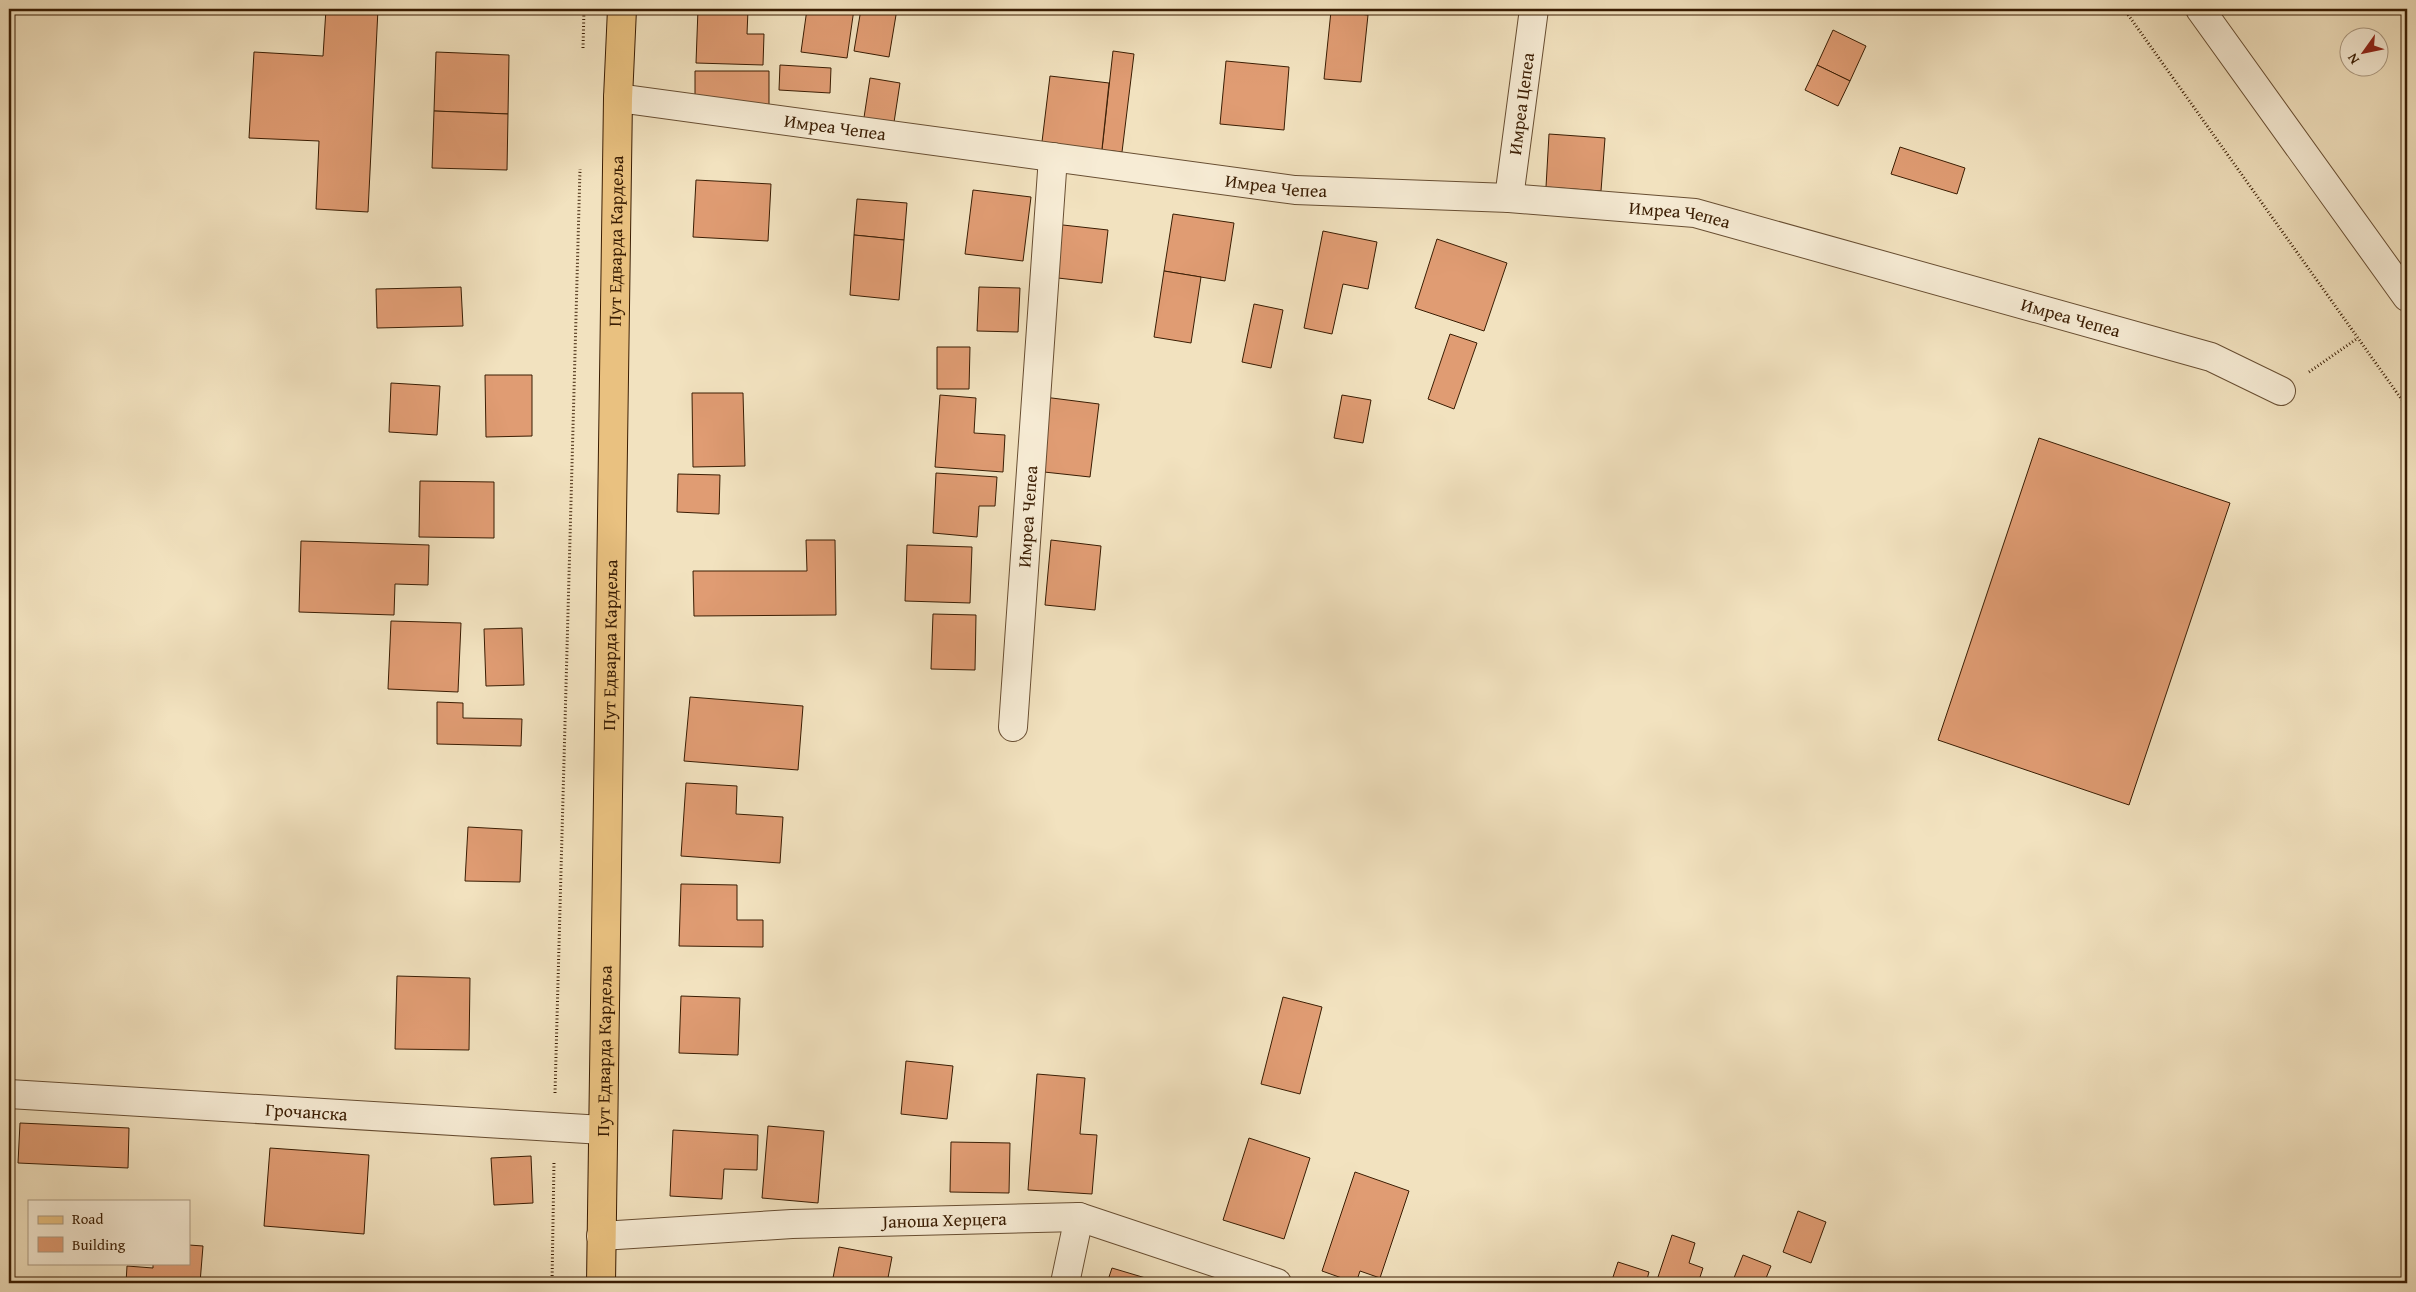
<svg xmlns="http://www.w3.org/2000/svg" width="2416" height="1292" viewBox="0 0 2416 1292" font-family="'Gentium Book Plus',serif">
	<rect width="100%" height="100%" fill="#f2e2bf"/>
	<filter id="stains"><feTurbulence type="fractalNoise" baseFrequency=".004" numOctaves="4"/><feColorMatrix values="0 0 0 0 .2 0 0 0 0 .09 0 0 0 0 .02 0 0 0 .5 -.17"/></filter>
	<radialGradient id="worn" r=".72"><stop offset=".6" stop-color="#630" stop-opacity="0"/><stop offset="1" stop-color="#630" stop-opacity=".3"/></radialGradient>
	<!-- building -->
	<g fill="#e09c73" stroke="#3a1d03">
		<path d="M 326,9 L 378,9 L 368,212 L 316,209 L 319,141 L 249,138 L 254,52 L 323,56 Z"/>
		<path d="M 698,9 L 748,10 L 747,34 L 764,34 L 763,65 L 696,63 Z"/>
		<path d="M 807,9 L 854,9 L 847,58 L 801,52 Z"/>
		<path d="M 861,9 L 897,9 L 889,57 L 854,51 Z"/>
		<path d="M 1331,11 L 1368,15 L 1361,82 L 1324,79 Z"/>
		<path d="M 1833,30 L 1866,46 L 1850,81 L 1817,65 Z"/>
		<path d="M 1113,51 L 1134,54 L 1122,152 L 1102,150 Z"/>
		<path d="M 436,52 L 509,55 L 508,114 L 434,111 Z"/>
		<path d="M 1226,61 L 1289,67 L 1284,130 L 1220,124 Z"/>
		<path d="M 780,65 L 831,68 L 830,93 L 779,90 Z"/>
		<path d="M 1817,65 L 1850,81 L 1838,106 L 1805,90 Z"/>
		<path d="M 695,71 L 769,71 L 769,107 L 695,106 Z"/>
		<path d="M 1050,76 L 1109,83 L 1101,158 L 1041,150 Z"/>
		<path d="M 870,78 L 900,83 L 893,129 L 863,124 Z"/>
		<path d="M 434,111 L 508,114 L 507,170 L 432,168 Z"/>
		<path d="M 1549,134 L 1605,138 L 1601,191 L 1546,187 Z"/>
		<path d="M 1900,147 L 1965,168 L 1957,194 L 1891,174 Z"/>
		<path d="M 696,180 L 771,184 L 768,241 L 693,237 Z"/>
		<path d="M 973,190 L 1031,197 L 1023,261 L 965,254 Z"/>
		<path d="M 857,199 L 907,203 L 904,240 L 854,235 Z"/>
		<path d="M 1173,214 L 1234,223 L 1225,281 L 1164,271 Z"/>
		<path d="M 1054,224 L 1108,230 L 1102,283 L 1049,277 Z"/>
		<path d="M 1323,231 L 1377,242 L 1368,289 L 1343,284 L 1332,334 L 1304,328 Z"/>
		<path d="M 854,235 L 904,240 L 899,300 L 850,295 Z"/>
		<path d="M 1437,239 L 1507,263 L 1484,331 L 1415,308 Z"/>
		<path d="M 1164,271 L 1201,277 L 1191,343 L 1154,337 Z"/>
		<path d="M 461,287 L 463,326 L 377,328 L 376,289 Z"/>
		<path d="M 979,287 L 1020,288 L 1018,332 L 977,331 Z"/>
		<path d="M 1254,304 L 1283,310 L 1271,368 L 1242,362 Z"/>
		<path d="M 1450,334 L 1477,343 L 1454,409 L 1428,399 Z"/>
		<path d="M 937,347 L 970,347 L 969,389 L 937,389 Z"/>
		<path d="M 485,375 L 532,375 L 532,436 L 486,437 Z"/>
		<path d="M 391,383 L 440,386 L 437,435 L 389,432 Z"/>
		<path d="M 692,393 L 743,393 L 745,466 L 693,467 Z"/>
		<path d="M 940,395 L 976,398 L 974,433 L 1005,435 L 1003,472 L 935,467 Z"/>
		<path d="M 1342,395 L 1371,400 L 1363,443 L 1334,438 Z"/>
		<path d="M 1044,397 L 1099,404 L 1090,477 L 1035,471 Z"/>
		<path d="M 2039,438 L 2230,503 L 2129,805 L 1938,740 Z"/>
		<path d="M 936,473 L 997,477 L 995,506 L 979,506 L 977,537 L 933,533 Z"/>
		<path d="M 678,474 L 720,475 L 719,514 L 677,512 Z"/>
		<path d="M 420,481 L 494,482 L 494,538 L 419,537 Z"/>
		<path d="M 806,540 L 835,540 L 836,615 L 694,616 L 693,571 L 807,571 Z"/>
		<path d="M 1051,540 L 1101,546 L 1095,610 L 1045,605 Z"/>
		<path d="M 301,541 L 429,545 L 428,585 L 395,584 L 394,615 L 299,612 Z"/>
		<path d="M 907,545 L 972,547 L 970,603 L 905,601 Z"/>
		<path d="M 933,614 L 976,615 L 975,670 L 931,669 Z"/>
		<path d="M 391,621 L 461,623 L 458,692 L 388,689 Z"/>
		<path d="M 522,628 L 524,685 L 486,686 L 484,629 Z"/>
		<path d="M 690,697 L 803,706 L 798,770 L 684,761 Z"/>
		<path d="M 437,702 L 463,703 L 463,718 L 522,719 L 521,746 L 437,744 Z"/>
		<path d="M 686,783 L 737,786 L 736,814 L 783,817 L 780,863 L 681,856 Z"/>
		<path d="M 468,827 L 522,830 L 520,882 L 465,881 Z"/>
		<path d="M 681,884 L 737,885 L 737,920 L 763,920 L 763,947 L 679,946 Z"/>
		<path d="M 397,976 L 470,978 L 469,1050 L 395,1049 Z"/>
		<path d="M 681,996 L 740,998 L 738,1055 L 679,1053 Z"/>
		<path d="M 1283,997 L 1322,1007 L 1300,1094 L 1261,1084 Z"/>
		<path d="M 906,1061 L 953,1066 L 947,1119 L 901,1114 Z"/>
		<path d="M 1037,1074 L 1085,1078 L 1080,1134 L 1097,1135 L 1092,1194 L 1028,1190 Z"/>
		<path d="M 20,1123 L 129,1128 L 128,1168 L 18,1163 Z"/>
		<path d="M 768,1126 L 824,1131 L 818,1203 L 762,1198 Z"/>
		<path d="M 673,1130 L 758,1135 L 757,1170 L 724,1169 L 722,1199 L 670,1196 Z"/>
		<path d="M 1249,1138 L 1310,1158 L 1284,1239 L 1223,1220 Z"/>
		<path d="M 951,1142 L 1010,1143 L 1009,1193 L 950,1192 Z"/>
		<path d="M 270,1148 L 369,1155 L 364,1234 L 264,1226 Z"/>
		<path d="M 531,1156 L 533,1203 L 494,1205 L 491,1158 Z"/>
		<path d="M 1355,1172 L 1409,1191 L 1380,1278 L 1360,1271 L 1356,1283 L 1322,1271 Z"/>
		<path d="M 1798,1211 L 1826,1222 L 1811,1263 L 1783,1252 Z"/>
		<path d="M 1672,1235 L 1695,1243 L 1689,1263 L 1703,1268 L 1698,1283 L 1656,1283 Z"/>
		<path d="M 189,1245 L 203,1246 L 200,1283 L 126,1283 L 127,1266 L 153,1268 L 153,1263 L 189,1263 Z"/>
		<path d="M 839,1247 L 892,1257 L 887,1283 L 832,1283 Z"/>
		<path d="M 1743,1255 L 1771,1266 L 1764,1283 L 1732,1283 Z"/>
		<path d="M 1618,1262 L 1649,1272 L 1646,1283 L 1611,1283 Z"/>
		<path d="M 1112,1268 L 1159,1282 L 1159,1283 L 1107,1283 Z"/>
		<path d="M 674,1280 L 712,1283 L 674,1283 Z"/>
	</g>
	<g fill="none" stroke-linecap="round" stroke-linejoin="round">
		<!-- minor casing -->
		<g stroke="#684e32" stroke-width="30">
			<g id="minor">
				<path d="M 2200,9 L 2407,297"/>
				<path id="s1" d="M 618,98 L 1295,190 L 1509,198 L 1695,213 L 2211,357 L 2281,391"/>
				<path id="s2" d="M 1509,198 L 1534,9"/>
				<path id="s3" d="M 1013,727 L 1053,157"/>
				<path id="s4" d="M 9,1094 L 603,1130"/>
				<path id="s5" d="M 601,1236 L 792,1224 L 1079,1217 L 1277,1283"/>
				<path d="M 1065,1283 L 1079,1217"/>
			</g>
		</g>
		<!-- major casing -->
		<g stroke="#3a1d03" stroke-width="30">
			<g id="major">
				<path id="s6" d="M 601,1283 L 618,98 L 622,9"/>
			</g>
		</g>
		<!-- path -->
		<g stroke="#3a1d03" stroke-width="3" stroke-dasharray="1 2.5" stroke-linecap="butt">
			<path d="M 2124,9 L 2407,407"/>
			<path d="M 583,48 L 584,9"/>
			<path d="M 2309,372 L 2358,338"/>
			<path d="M 555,1093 L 580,169"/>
			<path d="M 552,1283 L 554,1161"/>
		</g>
		<!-- minor -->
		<use href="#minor" stroke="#f7ecd5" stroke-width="28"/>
		<!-- major -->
		<use href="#major" stroke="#e9c180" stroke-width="28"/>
	</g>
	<g text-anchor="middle" stroke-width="4" stroke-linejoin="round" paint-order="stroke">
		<!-- street labels -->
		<g font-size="18" fill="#3a1d03" stroke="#f7ecd5">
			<text dy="6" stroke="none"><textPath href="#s2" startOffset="95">Имреа Цепеа</textPath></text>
			<text dy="6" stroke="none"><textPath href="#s1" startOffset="219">Имреа Чепеа</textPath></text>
			<text dy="6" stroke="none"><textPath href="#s1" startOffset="664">Имреа Чепеа</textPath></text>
			<text dy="6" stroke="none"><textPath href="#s1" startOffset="1069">Имреа Чепеа</textPath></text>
			<text dy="6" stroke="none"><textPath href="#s6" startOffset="1042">Пут Едварда Кардеља</textPath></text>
			<text dy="6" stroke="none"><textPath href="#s1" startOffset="1474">Имреа Чепеа</textPath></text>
			<text dy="6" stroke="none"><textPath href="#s3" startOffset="211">Имреа Чепеа</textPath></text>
			<text dy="6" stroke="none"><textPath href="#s6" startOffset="638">Пут Едварда Кардеља</textPath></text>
			<text dy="6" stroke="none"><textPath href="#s6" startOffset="232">Пут Едварда Кардеља</textPath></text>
			<text dy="6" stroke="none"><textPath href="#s4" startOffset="298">Грочанска</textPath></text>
			<text dy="6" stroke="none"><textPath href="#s5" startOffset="344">Јаноша Херцега</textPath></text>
		</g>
	</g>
	<!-- margin -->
	<rect width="2416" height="1292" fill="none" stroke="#f2e2bf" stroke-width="30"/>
	<rect x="10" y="10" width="2396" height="1272" fill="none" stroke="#3a1d03" stroke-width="2.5"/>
	<rect x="15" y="15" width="2386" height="1262" fill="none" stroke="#3a1d03"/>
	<!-- legend -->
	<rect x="28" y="1200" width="162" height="65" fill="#f7ecd5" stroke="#ab9981"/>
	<rect x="38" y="1216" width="25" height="8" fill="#e9c180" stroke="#ab9981"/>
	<text x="72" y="1224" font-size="15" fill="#3a1d03">Road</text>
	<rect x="38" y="1237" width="25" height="15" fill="#e09c73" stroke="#ab9981"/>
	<text x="72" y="1250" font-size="15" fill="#3a1d03">Building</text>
	<!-- north arrow -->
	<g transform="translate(2364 52) rotate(237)"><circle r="24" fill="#f7ecd5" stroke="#ab9981"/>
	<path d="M0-4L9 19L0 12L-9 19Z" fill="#8f2418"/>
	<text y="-8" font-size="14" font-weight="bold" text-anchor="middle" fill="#3a1d03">N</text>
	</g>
	<rect width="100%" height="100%" filter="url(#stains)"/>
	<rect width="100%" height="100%" fill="url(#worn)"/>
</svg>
